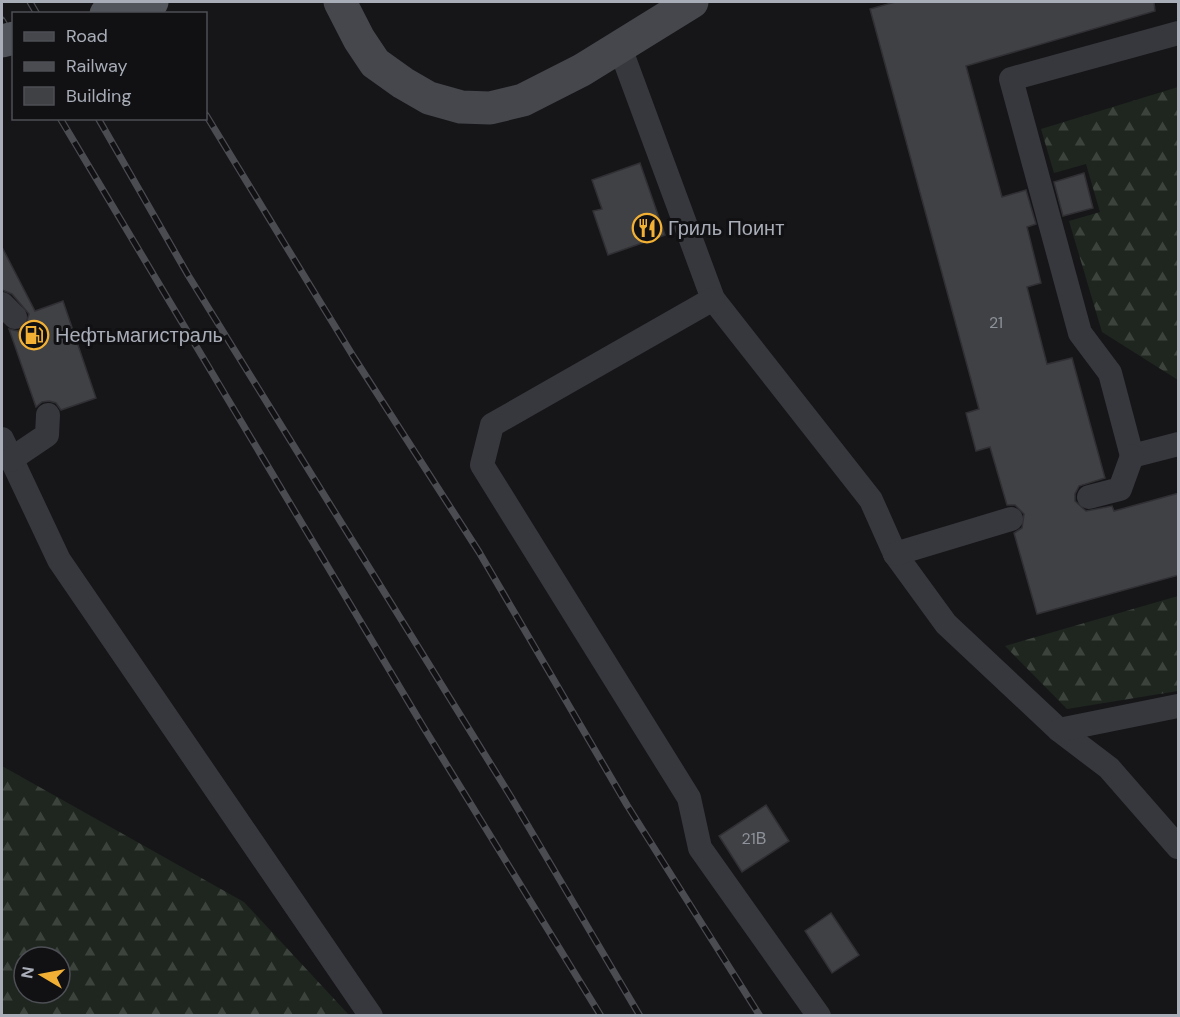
<svg xmlns="http://www.w3.org/2000/svg" width="1180" height="1017" viewBox="0 0 1180 1017" font-family="'DM Sans',sans-serif">
	<defs>
		<pattern id="forest-firs" width="22" height="20" patternUnits="userSpaceOnUse" patternTransform="scale(1.5)"><rect width="22" height="20" fill="#1e261f"/><path d="M5 1l3.5 6h-7zM16 11l3.5 6h-7z" fill="#3c433d"/></pattern>
	</defs>
	<rect width="100%" height="100%" fill="#161618"/>
	<!-- forest -->
	<g fill="url(#forest-firs)" fill-rule="evenodd">
		<path d="M 1178,87 L 1178,380 L 1102,332 L 1069,221 L 1100,212 L 1086,164 L 1054,173 L 1041,129 Z"/>
		<path d="M 1178,596 L 1178,691 L 1067,709 L 1005,646 Z"/>
		<path d="M 2,766 L 244,902 L 349,1015 L 2,1015 ZM 24,957 L 60,957 L 60,993 L 24,993 Z"/>
	</g>
	<!-- building -->
	<g fill="#404145" stroke="#303034" stroke-width="1.5">
		<path d="M 895,2 L 1154,2 L 1155,11 L 966,66 L 1002,197 L 1026,190 L 1036,224 L 1027,227 L 1041,283 L 1027,287 L 1047,364 L 1072,358 L 1105,478 L 1079,486 L 1075,494 L 1075,501 L 1086,511 L 1112,506 L 1114,511 L 1179,493 L 1179,575 L 1037,614 L 1014,533 L 1022,528 L 1024,514 L 1015,505 L 1007,505 L 990,447 L 976,451 L 966,413 L 979,409 L 870,9 Z"/>
		<path d="M 640,163 L 665,235 L 608,255 L 593,211 L 602,209 L 592,180 Z"/>
		<path d="M 1084,173 L 1093,208 L 1063,216 L 1054,182 Z"/>
		<path d="M 2,247 L 35,311 L 63,301 L 96,398 L 61,410 L 56,403 L 49,401 L 42,402 L 36,407 L 9,329 L 18,331 L 25,327 L 29,314 L 12,294 L 2,290 Z"/>
		<path d="M 766,805 L 789,841 L 742,872 L 719,836 Z"/>
		<path d="M 831,913 L 859,955 L 832,973 L 805,931 Z"/>
	</g>
	<g fill="none" stroke-linecap="round" stroke-linejoin="round">
		<!-- lane -->
		<g stroke="#37383d" stroke-width="24">
			<path d="M 1178,33 L 1011,79 L 1080,333 L 1110,373 L 1132,456 L 1178,444"/>
			<path d="M 619,45 L 713,299 L 871,500 L 895,554 L 946,624 L 1059,730 L 1109,768 L 1178,847"/>
			<path d="M 713,299 L 492,425 L 482,465 L 689,798 L 700,848 L 819,1016"/>
			<path d="M 2,304 L 15,317"/>
			<path d="M 2,439 L 59,560 L 371,1016"/>
			<path d="M 10,460 L 47,435 L 48,415"/>
			<path d="M 1089,497 L 1120,489 L 1132,456"/>
			<path d="M 895,554 L 1011,519"/>
			<path d="M 1059,730 L 1178,706"/>
		</g>
		<!-- secondary -->
		<path stroke="#45474d" stroke-width="33" d="M 340,2 L 359,39 L 375,63 L 403,83 L 429,98 L 461,107 L 490,108 L 523,100 L 582,70 L 692,2"/>
		<!-- rail casing -->
		<g stroke="#4a4c52" stroke-width="7">
			<g id="rail">
				<path d="M 30,2 L 37,14"/>
				<path d="M 138,2 L 145,14"/>
				<path d="M 2,20 L 14,40"/>
				<path d="M 206,115 L 353,356 L 479,552 L 627,805 L 760,1016"/>
				<path d="M 60,118 L 424,728 L 601,1016"/>
				<path d="M 98,118 L 188,275 L 511,797 L 640,1016"/>
			</g>
		</g>
		<!-- rail -->
		<use href="#rail" stroke="#111113" stroke-width="4.5" stroke-dasharray="14" stroke-linecap="butt"/>
		<!-- primary-bridge -->
		<g stroke="#53555c" stroke-width="33">
			<path d="M 106,14 L 152,2"/>
			<path d="M 2,41 L 14,38"/>
		</g>
	</g>
	<!-- icons -->
	<defs>
		<g id="restaurant-ring" transform="scale(1.5)"><circle r="9.5" fill="#111113" stroke="#f2b134" stroke-width="1.5"/><path d="M-5-6h1v4h1v-4h1v4h1v-4h1v5L-1.5 .5V6h-2V.5L-5-1ZM5-6V6H3V1.5H1.5Q1.5-4 5-6Z" fill="#f2b134"/></g>
		<g id="fuel-ring" transform="scale(1.5)"><circle r="9.5" fill="#111113" stroke="#f2b134" stroke-width="1.5"/><path d="M-5.5-6h7V0h2V4h1.3V-2.5L3-4.5l.8-.8L6-3V5H2.5V1h-1V6h-7ZM-4.2-4.7v3.2H.2V-4.7Z" fill="#f2b134"/></g>
	</defs>
	<g fill-rule="evenodd">
		<use href="#restaurant-ring" x="647" y="228"/>
		<use href="#fuel-ring" x="34" y="335"/>
	</g>
	<g text-anchor="middle" stroke-width="6" stroke-linejoin="round" paint-order="stroke">
		<!-- number labels -->
		<g font-size="16" fill="#8e929b">
			<text x="996" y="328">21</text>
			<text x="754" y="844">21В</text>
		</g>
		<!-- poi labels -->
		<g font-size="20" fill="#a8adb8" stroke="#111113" text-anchor="start">
			<text x="668" y="235">Гриль Поинт</text>
			<text x="55" y="342">Нефтьмагистраль</text>
		</g>
	</g>
	<!-- border -->
	<rect width="1180" height="1017" fill="none" stroke="#a8adb8" stroke-width="6"/>
	<!-- legend -->
	<rect x="12" y="12" width="195" height="108" fill="#111113" stroke="#4d4f55" stroke-width="1.5"/>
	<rect x="24" y="32" width="30" height="9" fill="#45474d" stroke="#4d4f55" stroke-width="1.5"/>
	<text x="66" y="42" font-size="18" fill="#a8adb8">Road</text>
	<rect x="24" y="62" width="30" height="9" fill="#4a4c52" stroke="#4d4f55" stroke-width="1.5"/>
	<text x="66" y="72" font-size="18" fill="#a8adb8">Railway</text>
	<rect x="24" y="87" width="30" height="18" fill="#404145" stroke="#4d4f55" stroke-width="1.5"/>
	<text x="66" y="102" font-size="18" fill="#a8adb8">Building</text>
	<!-- north arrow -->
	<g transform="translate(42 975) rotate(280)"><circle r="28" fill="#111113" stroke="#4d4f55" stroke-width="1.5"/>
	<path d="M0-4.5L10 22L0 15L-10 22Z" fill="#f2b134"/>
	<text y="-9" font-size="16" font-weight="bold" text-anchor="middle" fill="#a8adb8">N</text>
	</g>
</svg>
